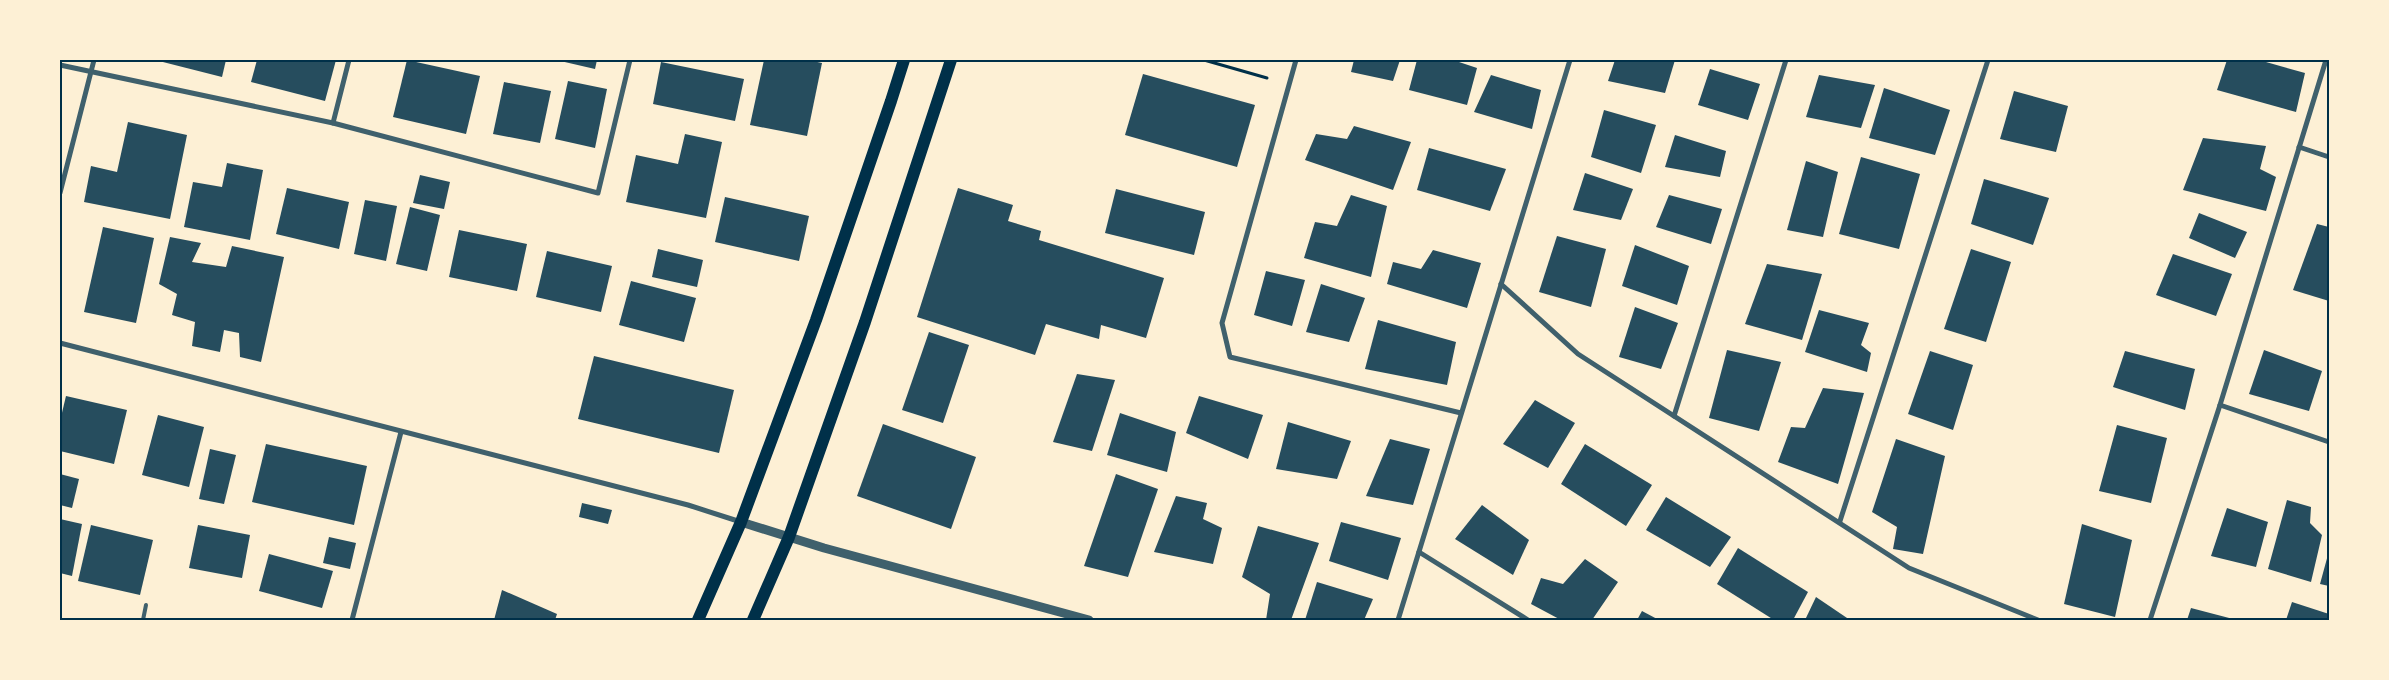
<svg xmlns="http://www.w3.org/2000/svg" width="2389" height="680" viewBox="0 0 2389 680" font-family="Inter,sans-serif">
	<rect width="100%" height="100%" fill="#fdf0d5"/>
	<!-- building -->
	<g fill="#264d5e">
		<path d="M 155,60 L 226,60 L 222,77 Z"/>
		<path d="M 257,60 L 336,60 L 325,101 L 251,82 Z"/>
		<path d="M 407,60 L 480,76 L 466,134 L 393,117 Z"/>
		<path d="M 556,60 L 597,60 L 595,69 Z"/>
		<path d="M 764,60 L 808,60 L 822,63 L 807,136 L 750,125 Z"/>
		<path d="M 1354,60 L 1400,60 L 1393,81 L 1351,72 Z"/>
		<path d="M 1417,60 L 1453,60 L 1477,68 L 1467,105 L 1409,90 Z"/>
		<path d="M 1615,60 L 1675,60 L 1665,93 L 1608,81 Z"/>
		<path d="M 2227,60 L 2259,60 L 2305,73 L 2296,112 L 2217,90 Z"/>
		<path d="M 661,62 L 744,79 L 735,121 L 653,104 Z"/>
		<path d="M 1710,69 L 1760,84 L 1748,120 L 1698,105 Z"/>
		<path d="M 1143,74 L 1255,105 L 1237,167 L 1125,135 Z"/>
		<path d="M 1491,75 L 1541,90 L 1532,129 L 1474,112 Z"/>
		<path d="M 1819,75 L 1875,85 L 1861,128 L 1806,117 Z"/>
		<path d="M 568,81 L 607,89 L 595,148 L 555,139 Z"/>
		<path d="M 504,82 L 551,91 L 540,143 L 493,134 Z"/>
		<path d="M 1884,88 L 1950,110 L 1935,155 L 1869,138 Z"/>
		<path d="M 2014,91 L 2068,106 L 2056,152 L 2000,139 Z"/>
		<path d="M 1604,110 L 1656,125 L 1641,173 L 1591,157 Z"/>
		<path d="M 128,122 L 187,135 L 170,219 L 84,202 L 91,166 L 117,172 Z"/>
		<path d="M 1354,126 L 1411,142 L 1393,190 L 1305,160 L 1316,134 L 1347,139 Z"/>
		<path d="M 685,134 L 722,142 L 706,218 L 626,202 L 636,155 L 678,164 Z"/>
		<path d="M 1675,135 L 1726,151 L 1720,177 L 1665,167 Z"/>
		<path d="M 2203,138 L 2266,146 L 2260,169 L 2276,177 L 2266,211 L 2183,190 Z"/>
		<path d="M 1429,148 L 1506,169 L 1490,211 L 1417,190 Z"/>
		<path d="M 1861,157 L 1920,174 L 1899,249 L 1839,234 Z"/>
		<path d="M 1806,161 L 1838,172 L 1823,237 L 1787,230 Z"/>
		<path d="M 227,163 L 263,170 L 250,240 L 184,227 L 193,182 L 222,187 Z"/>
		<path d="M 1585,173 L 1633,189 L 1621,220 L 1573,210 Z"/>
		<path d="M 420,175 L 450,182 L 444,209 L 413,203 Z"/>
		<path d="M 1984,179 L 2049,198 L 2033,245 L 1971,224 Z"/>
		<path d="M 287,188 L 349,202 L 339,249 L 276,234 Z"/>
		<path d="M 958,188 L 1013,205 L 1008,221 L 1041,231 L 1039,240 L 1164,278 L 1146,338 L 1101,325 L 1099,339 L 1046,324 L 1035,355 L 917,317 Z"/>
		<path d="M 1116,189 L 1205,212 L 1194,255 L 1105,233 Z"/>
		<path d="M 1351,195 L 1387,206 L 1371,277 L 1304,258 L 1315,222 L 1337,226 Z"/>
		<path d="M 1669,195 L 1722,209 L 1711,244 L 1656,227 Z"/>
		<path d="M 725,197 L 809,216 L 799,261 L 715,242 Z"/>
		<path d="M 365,200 L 397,206 L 386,261 L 354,254 Z"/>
		<path d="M 410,207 L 440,215 L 427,271 L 396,264 Z"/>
		<path d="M 2199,213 L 2247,232 L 2235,258 L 2189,238 Z"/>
		<path d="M 2317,224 L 2329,227 L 2329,301 L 2293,290 Z"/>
		<path d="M 103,227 L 154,238 L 136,323 L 84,312 Z"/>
		<path d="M 459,230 L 527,244 L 517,291 L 449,277 Z"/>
		<path d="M 1557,236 L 1606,249 L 1591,307 L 1539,292 Z"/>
		<path d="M 170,237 L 201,243 L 192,262 L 226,267 L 232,246 L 284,257 L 261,362 L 240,357 L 239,333 L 224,330 L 220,352 L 192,346 L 195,322 L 172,315 L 177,294 L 159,284 Z"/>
		<path d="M 1635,245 L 1689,266 L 1677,305 L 1622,286 Z"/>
		<path d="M 658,249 L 703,260 L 697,287 L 652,277 Z"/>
		<path d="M 1971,249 L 2011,262 L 1986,342 L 1944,329 Z"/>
		<path d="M 1433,250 L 1481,263 L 1467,308 L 1387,284 L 1393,262 L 1421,269 Z"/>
		<path d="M 547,251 L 612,266 L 601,312 L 536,297 Z"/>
		<path d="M 2173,254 L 2232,274 L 2216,316 L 2156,295 Z"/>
		<path d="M 1767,264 L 1822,274 L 1802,340 L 1745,324 Z"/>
		<path d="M 1266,271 L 1305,280 L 1292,326 L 1254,315 Z"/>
		<path d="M 631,281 L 696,298 L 684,342 L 619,325 Z"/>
		<path d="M 1321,284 L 1365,298 L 1349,342 L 1306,332 Z"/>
		<path d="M 1635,307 L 1678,323 L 1661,369 L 1619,357 Z"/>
		<path d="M 1819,310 L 1869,323 L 1861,345 L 1871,353 L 1867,372 L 1805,352 Z"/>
		<path d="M 1378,320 L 1456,342 L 1447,385 L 1365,369 Z"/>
		<path d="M 929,332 L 969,345 L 943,423 L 902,410 Z"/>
		<path d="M 1727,350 L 1781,362 L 1759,431 L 1709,418 Z"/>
		<path d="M 2264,350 L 2322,371 L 2309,411 L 2249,394 Z"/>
		<path d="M 1930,351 L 1973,365 L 1953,430 L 1908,414 Z"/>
		<path d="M 2125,351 L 2195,369 L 2185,410 L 2113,387 Z"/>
		<path d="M 594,356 L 734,390 L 719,453 L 578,419 Z"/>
		<path d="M 1077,374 L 1115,380 L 1092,451 L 1053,442 Z"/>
		<path d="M 1823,388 L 1864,393 L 1838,484 L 1778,462 L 1791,427 L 1805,428 Z"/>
		<path d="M 66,396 L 127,410 L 114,464 L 60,451 L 60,421 Z"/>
		<path d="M 1199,396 L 1263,415 L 1248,459 L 1186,433 Z"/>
		<path d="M 1535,400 L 1575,423 L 1548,468 L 1503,444 Z"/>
		<path d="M 1120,413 L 1176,432 L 1167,472 L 1107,455 Z"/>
		<path d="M 158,415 L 204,427 L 189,487 L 142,475 Z"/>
		<path d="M 1288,422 L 1351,441 L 1337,479 L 1276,469 Z"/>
		<path d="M 883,424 L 976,457 L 951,529 L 857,496 Z"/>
		<path d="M 2117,425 L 2167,438 L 2151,503 L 2099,491 Z"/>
		<path d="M 1390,439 L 1430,449 L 1413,505 L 1366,496 Z"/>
		<path d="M 1896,439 L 1945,456 L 1923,554 L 1893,549 L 1897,527 L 1872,512 Z"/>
		<path d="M 266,444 L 367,466 L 354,525 L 252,502 Z"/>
		<path d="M 1585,444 L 1652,485 L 1626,526 L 1561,484 Z"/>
		<path d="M 210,449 L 236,455 L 224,504 L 199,499 Z"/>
		<path d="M 60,474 L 79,479 L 72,508 L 60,505 Z"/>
		<path d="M 1116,474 L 1158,489 L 1128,577 L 1084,566 Z"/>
		<path d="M 1176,496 L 1207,503 L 1203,519 L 1222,528 L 1213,564 L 1154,552 Z"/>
		<path d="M 1666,497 L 1731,537 L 1710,567 L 1646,530 Z"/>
		<path d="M 2287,500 L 2311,507 L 2310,523 L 2322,535 L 2311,582 L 2268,569 Z"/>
		<path d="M 582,503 L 612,510 L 608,524 L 579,517 Z"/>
		<path d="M 1482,505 L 1529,540 L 1513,575 L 1455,539 Z"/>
		<path d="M 2227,508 L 2268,522 L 2256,567 L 2211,556 Z"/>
		<path d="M 60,519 L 82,524 L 72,576 L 60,573 Z"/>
		<path d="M 1341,522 L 1401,538 L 1388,580 L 1329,561 Z"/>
		<path d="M 2082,524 L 2132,540 L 2115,617 L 2064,604 Z"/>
		<path d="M 91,525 L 153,540 L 140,595 L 78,581 Z"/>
		<path d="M 198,525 L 250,535 L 242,578 L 189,568 Z"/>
		<path d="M 1258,526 L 1319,543 L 1291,620 L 1266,620 L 1270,594 L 1242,577 Z"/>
		<path d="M 329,537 L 356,543 L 350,569 L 323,563 Z"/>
		<path d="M 1738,548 L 1808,592 L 1793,620 L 1774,620 L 1717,584 Z"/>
		<path d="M 2329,551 L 2329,586 L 2320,584 Z"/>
		<path d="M 269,554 L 333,571 L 322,608 L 259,591 Z"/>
		<path d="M 1585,559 L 1618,582 L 1592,620 L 1561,620 L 1531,604 L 1541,578 L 1563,584 Z"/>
		<path d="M 1317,582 L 1373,599 L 1364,620 L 1305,620 Z"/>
		<path d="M 502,590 L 557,614 L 555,620 L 494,620 Z"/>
		<path d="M 1816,597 L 1850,620 L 1805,620 Z"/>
		<path d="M 2292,602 L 2329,614 L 2329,620 L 2286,620 Z"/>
		<path d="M 2191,608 L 2233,619 L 2233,620 L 2187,620 Z"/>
		<path d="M 1642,611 L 1659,620 L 1637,620 Z"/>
	</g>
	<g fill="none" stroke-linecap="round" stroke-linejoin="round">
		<!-- path -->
		<path stroke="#003049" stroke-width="3" d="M 1204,60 L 1267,78"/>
		<!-- service -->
		<path stroke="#3f606c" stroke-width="4" d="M 143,620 L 146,605"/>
		<!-- minor -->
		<g stroke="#3f606c" stroke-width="5">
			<path d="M 1296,60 L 1222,323 L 1230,357 L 1461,413"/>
			<path d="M 60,65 L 333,123 L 598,193 L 630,60"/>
			<path d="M 333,123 L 349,60"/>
			<path d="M 2299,147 L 2329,157"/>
			<path d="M 60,193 L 94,60"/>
			<path d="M 1501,284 L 1578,354 L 1909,568 L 2038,620"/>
			<path d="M 60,343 L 688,505 L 741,522"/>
			<path d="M 2220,405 L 2329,442"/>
			<path d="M 1674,416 L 1786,60"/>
			<path d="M 1840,521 L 1988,60"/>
			<path d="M 1419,552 L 1528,620"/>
			<path d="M 352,620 L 401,432"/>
			<path d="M 1398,620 L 1570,60"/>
			<path d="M 2150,620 L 2220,405 L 2326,60"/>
		</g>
		<!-- tertiary -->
		<path stroke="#3f606c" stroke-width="9" d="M 741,522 L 824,548 L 1089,620"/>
		<!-- primary -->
		<g stroke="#003049" stroke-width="12">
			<path d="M 698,620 L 741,522 L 816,320 L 891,101 L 904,60"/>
			<path d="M 753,620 L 789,537 L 865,322 L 951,60"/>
		</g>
	</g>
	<!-- border -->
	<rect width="2389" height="680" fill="none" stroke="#fdf0d5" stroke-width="122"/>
	<rect x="61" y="61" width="2267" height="558" fill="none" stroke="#003049" stroke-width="2"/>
</svg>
